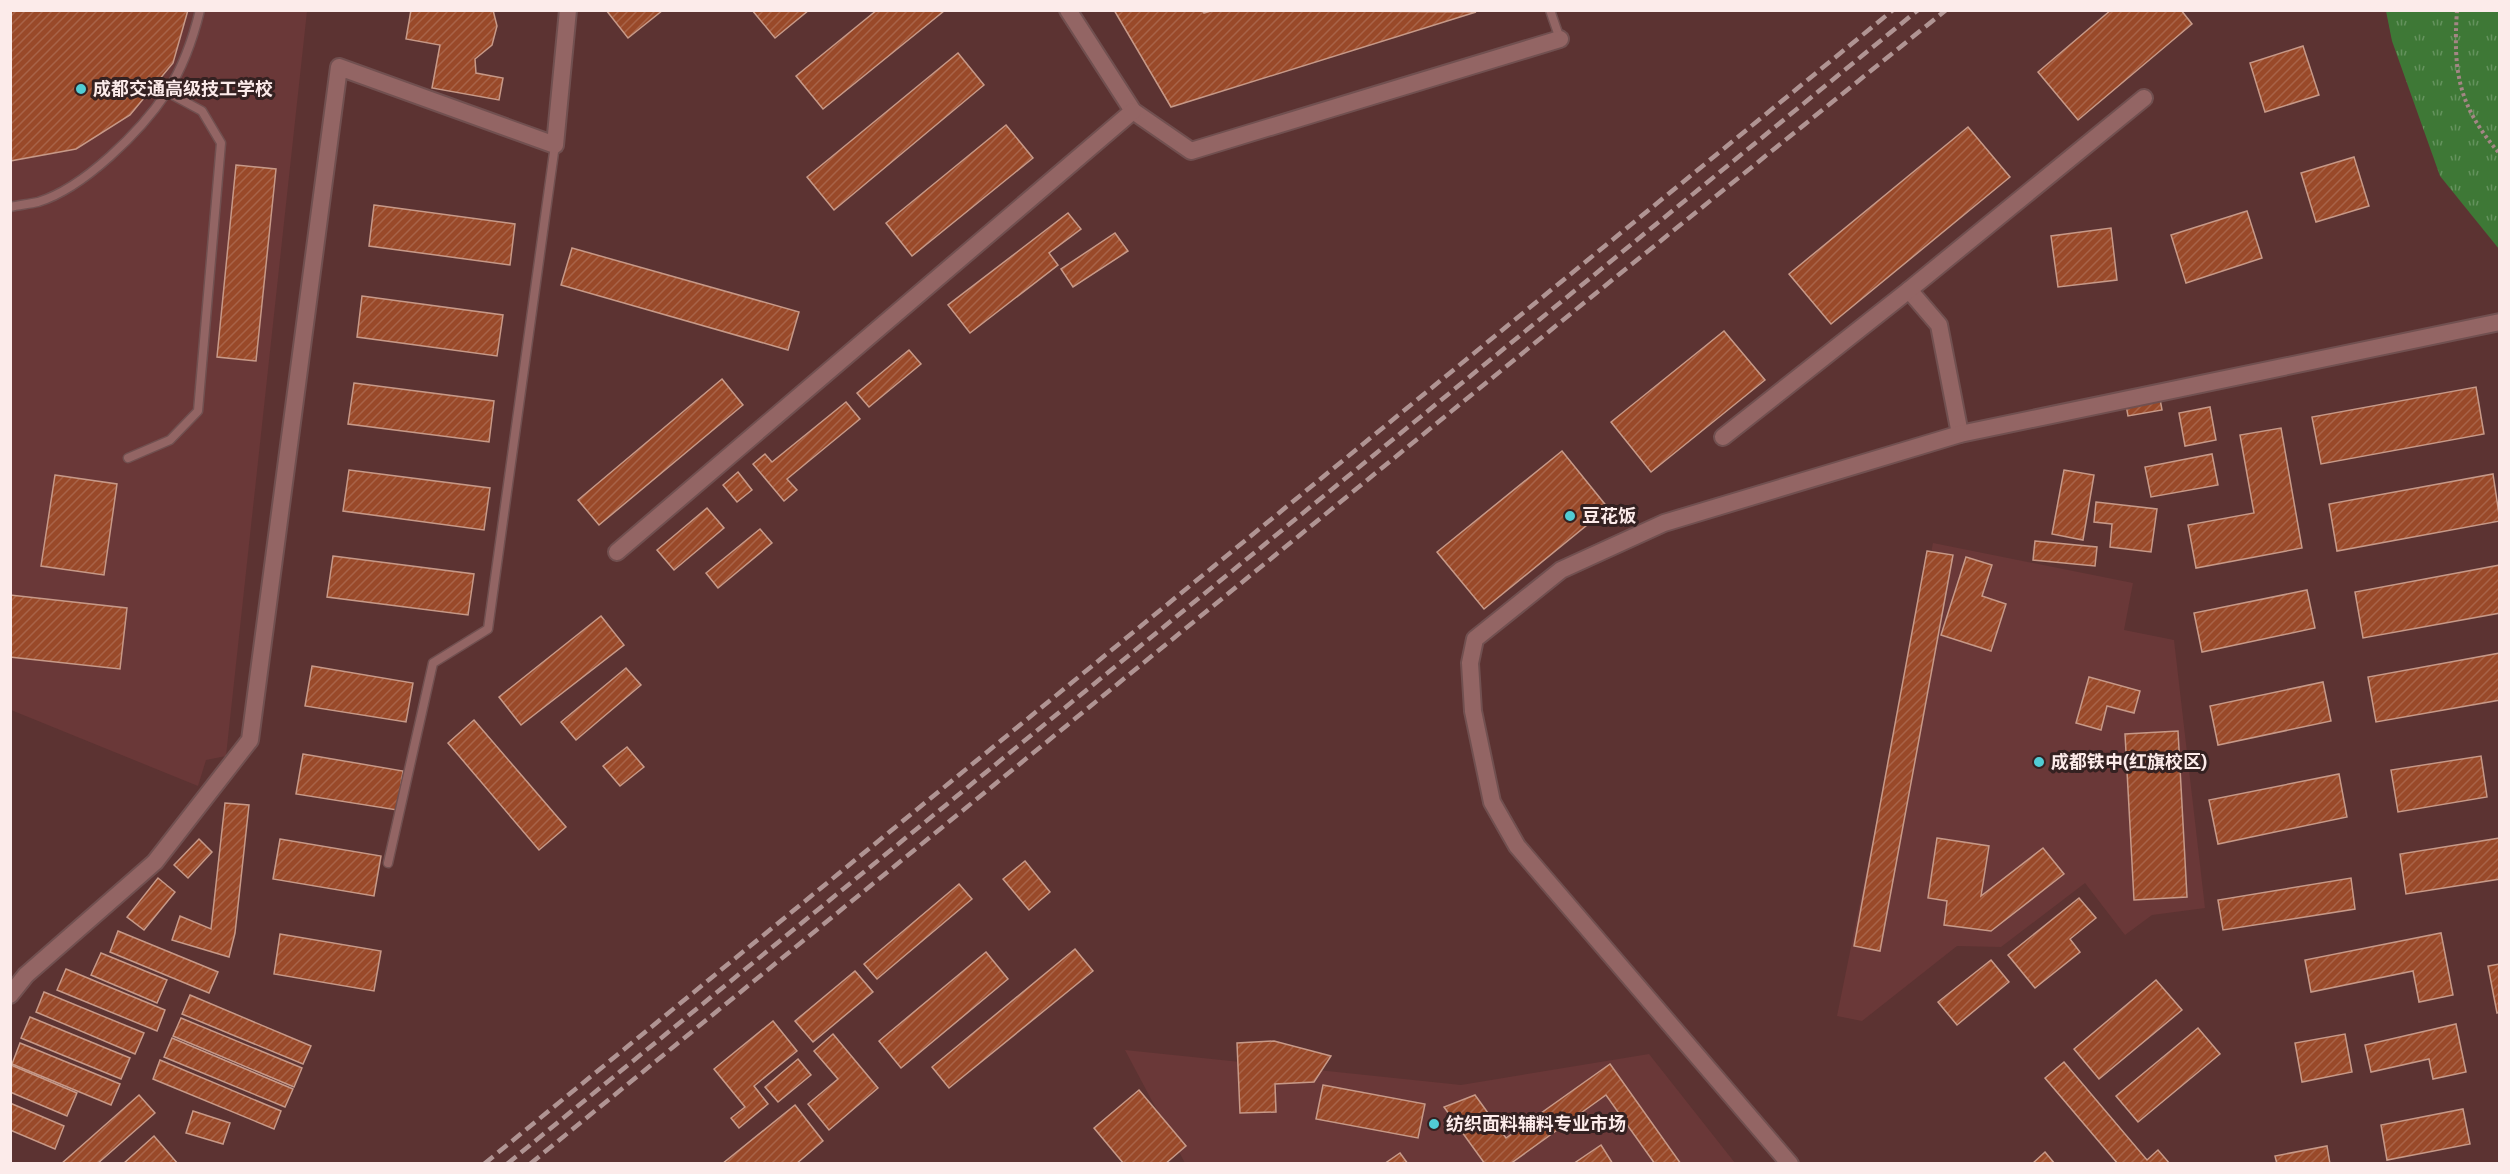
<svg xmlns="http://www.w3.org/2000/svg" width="2510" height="1174" viewBox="0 0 2510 1174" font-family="'IBM Plex Sans','Noto Sans SC',sans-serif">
	<defs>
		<pattern id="park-tufts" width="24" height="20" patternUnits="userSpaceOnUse" patternTransform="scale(1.5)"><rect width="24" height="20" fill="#3e7836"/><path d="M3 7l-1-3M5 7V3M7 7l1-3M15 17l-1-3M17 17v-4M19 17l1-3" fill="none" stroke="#64925d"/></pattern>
		<pattern id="building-hatch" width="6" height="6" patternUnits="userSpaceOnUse" patternTransform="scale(1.5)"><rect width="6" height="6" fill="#994929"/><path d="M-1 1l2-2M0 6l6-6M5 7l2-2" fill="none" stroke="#a86348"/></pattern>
	</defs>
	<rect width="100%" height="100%" fill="#5c3332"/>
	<!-- built -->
	<g fill="#6a3838">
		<path d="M 10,11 L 307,11 L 226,756 L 206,760 L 198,786 L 11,710 Z"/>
		<path d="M 1933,543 L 2133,583 L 2124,630 L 2174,640 L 2205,908 L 2152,915 L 2125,935 L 2085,883 L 2001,947 L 1957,946 L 1862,1021 L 1837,1016 Z"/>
		<path d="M 1125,1050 L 1461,1085 L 1649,1054 L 1735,1163 L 1185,1163 Z"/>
	</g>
	<!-- park -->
	<path fill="url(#park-tufts)" d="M 2386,11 L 2499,11 L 2499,249 L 2440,176 L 2392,41 Z"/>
	<!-- building -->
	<g fill="url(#building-hatch)" stroke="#c79988" stroke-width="1.5">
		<path d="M 10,10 L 188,10 L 173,63 L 130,115 L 76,149 L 10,161 Z"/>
		<path d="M 411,10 L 493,10 L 497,26 L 492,45 L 475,59 L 476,73 L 503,78 L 499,100 L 432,88 L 440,45 L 406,39 Z"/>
		<path d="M 606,10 L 663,10 L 628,38 Z"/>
		<path d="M 752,10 L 809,10 L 775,38 Z"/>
		<path d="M 877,10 L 944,11 L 823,109 L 796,76 Z"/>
		<path d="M 1114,10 L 1202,10 L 1204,13 L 1214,10 L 1476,12 L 1171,107 Z"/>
		<path d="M 2111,10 L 2181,10 L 2192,24 L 2078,120 L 2038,72 Z"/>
		<path d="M 2303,46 L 2319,95 L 2265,112 L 2250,63 Z"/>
		<path d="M 958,53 L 984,85 L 834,210 L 807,177 Z"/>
		<path d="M 1006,125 L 1033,158 L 912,256 L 886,223 Z"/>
		<path d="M 1968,127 L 2010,177 L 1831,324 L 1789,274 Z"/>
		<path d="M 2354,157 L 2369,206 L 2316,222 L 2301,173 Z"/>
		<path d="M 236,165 L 276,169 L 256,361 L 217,357 Z"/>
		<path d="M 374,205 L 515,224 L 510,265 L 369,246 Z"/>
		<path d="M 2247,211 L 2262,258 L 2186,283 L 2171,235 Z"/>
		<path d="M 1068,213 L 1081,229 L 1049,253 L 1058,265 L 970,333 L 948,305 Z"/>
		<path d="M 2111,228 L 2117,280 L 2058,287 L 2051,236 Z"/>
		<path d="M 1115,233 L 1128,251 L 1073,287 L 1061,269 Z"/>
		<path d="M 572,248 L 799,312 L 788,350 L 561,285 Z"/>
		<path d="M 362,296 L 503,315 L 497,356 L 357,337 Z"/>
		<path d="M 1724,331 L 1765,380 L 1651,472 L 1611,422 Z"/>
		<path d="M 909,350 L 921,364 L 869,407 L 857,393 Z"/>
		<path d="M 722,379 L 743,405 L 599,525 L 578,500 Z"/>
		<path d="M 354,383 L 494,401 L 489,442 L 348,424 Z"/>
		<path d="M 2476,387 L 2484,434 L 2321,464 L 2312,417 Z"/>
		<path d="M 2160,399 L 2162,410 L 2128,416 L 2126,405 Z"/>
		<path d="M 846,402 L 860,419 L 787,479 L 797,490 L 784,501 L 753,464 L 765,454 L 772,462 Z"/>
		<path d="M 2210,407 L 2216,440 L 2185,446 L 2179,413 Z"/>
		<path d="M 2281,428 L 2302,548 L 2196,568 L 2188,525 L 2254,513 L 2240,435 Z"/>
		<path d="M 1562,451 L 1608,508 L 1484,609 L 1437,552 Z"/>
		<path d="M 2212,454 L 2218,485 L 2151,497 L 2145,467 Z"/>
		<path d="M 349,470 L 490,488 L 484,530 L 343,511 Z"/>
		<path d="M 2064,470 L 2094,475 L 2083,540 L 2052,534 Z"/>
		<path d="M 738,472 L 752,490 L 737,502 L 723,485 Z"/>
		<path d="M 2493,474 L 2500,521 L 2337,551 L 2329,504 Z"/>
		<path d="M 55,475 L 117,484 L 104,575 L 41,566 Z"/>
		<path d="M 2096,502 L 2157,509 L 2151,552 L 2110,547 L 2112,524 L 2094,522 Z"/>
		<path d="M 707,508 L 724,528 L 674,570 L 657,550 Z"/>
		<path d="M 760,529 L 772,543 L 718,588 L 706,573 Z"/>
		<path d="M 2035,541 L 2097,547 L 2095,566 L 2033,560 Z"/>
		<path d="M 1927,551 L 1953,555 L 1880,951 L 1854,946 Z"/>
		<path d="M 333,556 L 474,574 L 468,615 L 327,597 Z"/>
		<path d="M 1966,557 L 1992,565 L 1982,596 L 2006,604 L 1991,651 L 1941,635 Z"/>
		<path d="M 2500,565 L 2500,613 L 2363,638 L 2355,592 Z"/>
		<path d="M 2307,590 L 2315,628 L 2202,652 L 2194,613 Z"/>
		<path d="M 10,595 L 127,608 L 120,669 L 10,657 Z"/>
		<path d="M 601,616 L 624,645 L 521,725 L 499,697 Z"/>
		<path d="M 2500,653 L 2500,700 L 2376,722 L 2368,677 Z"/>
		<path d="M 312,666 L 413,683 L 406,722 L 305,706 Z"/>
		<path d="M 626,668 L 641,685 L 576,740 L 561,722 Z"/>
		<path d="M 2089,677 L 2140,691 L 2134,713 L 2107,706 L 2101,730 L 2076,723 Z"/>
		<path d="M 2323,682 L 2331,721 L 2218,745 L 2210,706 Z"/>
		<path d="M 474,720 L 566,827 L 539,850 L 448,743 Z"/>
		<path d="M 2178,731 L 2187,897 L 2134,900 L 2125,734 Z"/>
		<path d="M 627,747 L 644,767 L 620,786 L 603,766 Z"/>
		<path d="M 303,754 L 403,771 L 397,810 L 296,794 Z"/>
		<path d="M 2481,756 L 2487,797 L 2398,812 L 2391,770 Z"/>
		<path d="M 2339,774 L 2347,817 L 2218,844 L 2209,800 Z"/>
		<path d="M 225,803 L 249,805 L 235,933 L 229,957 L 172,940 L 180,916 L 211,929 Z"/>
		<path d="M 1937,838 L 1989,846 L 1981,896 L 2043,848 L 2064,874 L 1991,931 L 1944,925 L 1947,901 L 1928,898 Z"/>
		<path d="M 2500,838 L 2500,879 L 2406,894 L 2400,854 Z"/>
		<path d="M 199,839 L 212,852 L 188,878 L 174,865 Z"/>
		<path d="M 280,839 L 381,856 L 374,896 L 273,879 Z"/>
		<path d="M 1025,861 L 1050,892 L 1029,910 L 1003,879 Z"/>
		<path d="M 158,878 L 175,892 L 144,930 L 127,917 Z"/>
		<path d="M 2351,878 L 2355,909 L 2223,930 L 2218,900 Z"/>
		<path d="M 959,884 L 972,899 L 877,979 L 864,964 Z"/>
		<path d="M 2079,898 L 2096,918 L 2070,939 L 2080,952 L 2035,988 L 2008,955 Z"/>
		<path d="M 118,931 L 218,972 L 209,993 L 110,952 Z"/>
		<path d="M 2441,933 L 2453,995 L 2419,1002 L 2413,971 L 2311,992 L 2305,960 Z"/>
		<path d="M 280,934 L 381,951 L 374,991 L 274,974 Z"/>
		<path d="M 1075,949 L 1093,971 L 949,1088 L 932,1067 Z"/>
		<path d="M 986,952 L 1008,979 L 901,1068 L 879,1041 Z"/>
		<path d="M 101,953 L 167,980 L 157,1003 L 91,975 Z"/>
		<path d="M 1991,960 L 2009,982 L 1957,1025 L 1938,1002 Z"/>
		<path d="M 2500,964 L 2500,1012 L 2497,1013 L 2488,966 Z"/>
		<path d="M 66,969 L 165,1010 L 157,1031 L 57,990 Z"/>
		<path d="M 855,971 L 873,992 L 813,1042 L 795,1021 Z"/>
		<path d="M 2156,980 L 2182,1010 L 2099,1079 L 2074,1049 Z"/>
		<path d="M 44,992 L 144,1033 L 135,1054 L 36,1012 Z"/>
		<path d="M 190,995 L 311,1046 L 303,1064 L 182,1014 Z"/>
		<path d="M 30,1017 L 130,1058 L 121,1079 L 21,1038 Z"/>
		<path d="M 181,1018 L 302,1068 L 294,1087 L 173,1036 Z"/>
		<path d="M 773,1021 L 797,1051 L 754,1086 L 768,1104 L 739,1128 L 731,1118 L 745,1107 L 714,1069 Z"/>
		<path d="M 2456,1024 L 2466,1072 L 2433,1079 L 2429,1059 L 2371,1072 L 2365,1045 Z"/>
		<path d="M 2198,1028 L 2220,1054 L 2138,1122 L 2116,1096 Z"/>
		<path d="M 833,1034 L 878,1088 L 829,1130 L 808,1104 L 838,1079 L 814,1051 Z"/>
		<path d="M 2345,1034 L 2352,1072 L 2302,1082 L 2295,1043 Z"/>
		<path d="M 172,1038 L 293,1089 L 285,1107 L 164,1057 Z"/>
		<path d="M 1274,1041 L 1331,1056 L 1314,1082 L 1275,1084 L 1276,1112 L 1240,1113 L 1237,1043 Z"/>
		<path d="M 20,1043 L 120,1084 L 111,1105 L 12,1064 Z"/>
		<path d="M 798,1059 L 811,1075 L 778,1102 L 765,1087 Z"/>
		<path d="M 160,1060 L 281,1111 L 274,1129 L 153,1079 Z"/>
		<path d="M 2064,1062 L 2147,1160 L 2158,1150 L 2170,1164 L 2118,1164 L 2045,1078 Z"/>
		<path d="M 1610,1064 L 1681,1164 L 1655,1164 L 1606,1095 L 1510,1164 L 1485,1164 L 1444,1107 L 1475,1095 L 1506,1138 Z"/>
		<path d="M 11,1065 L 77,1093 L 67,1116 L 10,1092 Z"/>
		<path d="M 1323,1085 L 1425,1104 L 1418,1138 L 1316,1119 Z"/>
		<path d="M 1139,1090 L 1186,1146 L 1165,1164 L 1124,1164 L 1094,1128 Z"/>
		<path d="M 139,1095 L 155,1113 L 97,1164 L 61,1164 Z"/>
		<path d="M 10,1103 L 64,1126 L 55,1149 L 10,1130 Z"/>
		<path d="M 795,1105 L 823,1141 L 796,1164 L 722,1164 Z"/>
		<path d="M 2463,1109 L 2470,1144 L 2387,1160 L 2381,1125 Z"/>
		<path d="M 193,1111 L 230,1123 L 223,1144 L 186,1133 Z"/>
		<path d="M 154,1136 L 178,1164 L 123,1164 Z"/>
		<path d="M 1601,1145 L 1613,1164 L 1573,1164 Z"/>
		<path d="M 2327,1146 L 2330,1164 L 2277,1164 L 2275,1156 Z"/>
		<path d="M 2045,1152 L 2055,1164 L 2032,1164 Z"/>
		<path d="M 1400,1153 L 1408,1164 L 1384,1164 Z"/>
	</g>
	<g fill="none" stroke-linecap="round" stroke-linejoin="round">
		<!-- lane casing -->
		<g stroke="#715050" stroke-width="11">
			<g id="lane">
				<path d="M 1550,10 L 1560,39"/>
				<path d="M 10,207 C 19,205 29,204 38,202 C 84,188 141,131 167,92 C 183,67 193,39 200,10"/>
				<path d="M 128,458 L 170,440 L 198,411 L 221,143 L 202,111 L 167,92"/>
				<path d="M 388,863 L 433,663 L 488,629 L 555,145"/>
			</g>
		</g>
		<!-- street casing -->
		<g stroke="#715050" stroke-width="20">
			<g id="street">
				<path d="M 1068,10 L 1133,111 L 1191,151 L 1560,39"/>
				<path d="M 1909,290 L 1939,325 L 1960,434"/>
				<path d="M 1723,437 L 1909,290 L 2144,98"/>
				<path d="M 617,552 L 1133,111"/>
				<path d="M 10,995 L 26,975 L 155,862 L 250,740 L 339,67 L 555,145 L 568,10"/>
				<path d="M 1790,1164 L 1517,846 L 1492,802 L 1473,711 L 1470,663 L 1475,639 L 1561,570 L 1664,523 L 1960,434 L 2500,322"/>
			</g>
		</g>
		<!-- path -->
		<path stroke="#a48685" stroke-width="4" stroke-dasharray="3 3" stroke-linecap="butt" d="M 2457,10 C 2453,72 2458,106 2500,154"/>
		<!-- lane -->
		<use href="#lane" stroke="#936564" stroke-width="8"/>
		<!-- street -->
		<use href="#street" stroke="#936564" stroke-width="16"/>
		<!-- rail -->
		<g stroke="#b09493" stroke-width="4.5" stroke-dasharray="12 6" stroke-linecap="butt">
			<path d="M 484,1164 L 1893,10"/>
			<path d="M 507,1164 L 1918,10"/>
			<path d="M 530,1164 L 1590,298 L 1946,10"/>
		</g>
	</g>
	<!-- markers -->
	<g fill="#51ccd4" stroke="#342121" stroke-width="2">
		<circle cx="81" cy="89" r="6"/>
		<circle cx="1570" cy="516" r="6"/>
		<circle cx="2039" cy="762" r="6"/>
		<circle cx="1434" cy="1124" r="6"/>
	</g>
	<g text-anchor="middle" stroke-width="6" stroke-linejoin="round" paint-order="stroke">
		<!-- poi labels -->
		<g font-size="18" font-weight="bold" fill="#fcebea" stroke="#342121" text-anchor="start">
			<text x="93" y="95">成都交通高级技工学校</text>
			<text x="1582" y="522">豆花饭</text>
			<text x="2051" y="768">成都铁中(红旗校区)</text>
			<text x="1446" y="1130">纺织面料辅料专业市场</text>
		</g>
	</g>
	<!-- border -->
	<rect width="2510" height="1174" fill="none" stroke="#fcebea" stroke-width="24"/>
</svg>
